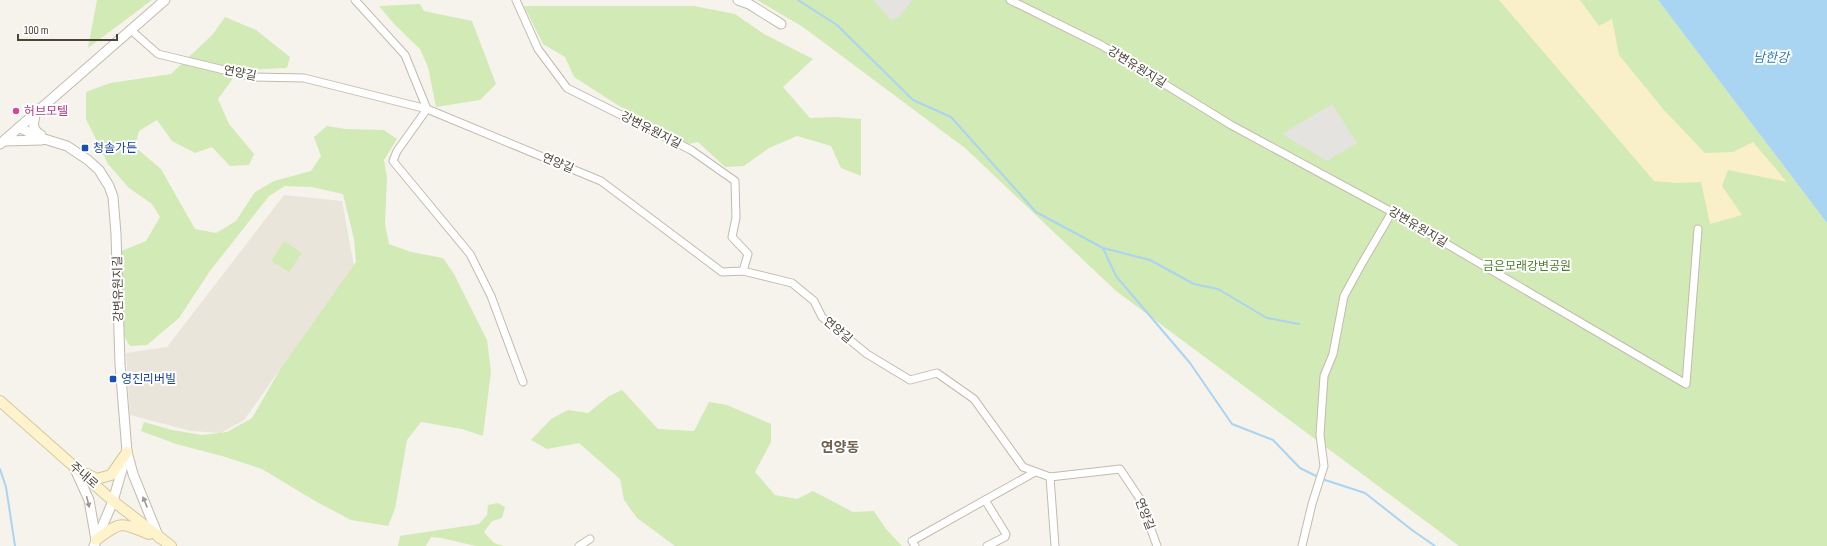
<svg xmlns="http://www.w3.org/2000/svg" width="1827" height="546" viewBox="0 0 1827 546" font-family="'Sofia Sans Condensed','Noto Sans KR',sans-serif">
	<rect width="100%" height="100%" fill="#f6f3ec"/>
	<!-- residential -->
	<path fill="#eae5da" d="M 284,195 L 342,201 L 354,266 L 244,420 L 221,433 L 191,431 L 130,415 L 126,353 L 167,347 Z"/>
	<!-- green -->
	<g fill="#d2eab5">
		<path d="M 97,0 L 152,0 L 88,48 Z"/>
		<path d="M 757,0 L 1658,0 L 1827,223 L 1827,546 L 1459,546 L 1116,291 L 965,148 L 803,27 Z"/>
		<path d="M 420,4 L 424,11 L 472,21 L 496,84 L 480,100 L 436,107 L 428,67 L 420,49 L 395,25 L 379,6 Z"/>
		<path d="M 524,6 L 694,6 L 735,14 L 764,34 L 813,59 L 783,87 L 810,118 L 835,117 L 861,119 L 861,176 L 841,168 L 831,146 L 797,136 L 769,148 L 744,166 L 725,167 L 698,142 L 688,144 L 616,104 L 574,77 L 565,57 L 543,44 Z"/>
		<path d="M 225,17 L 256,30 L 290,57 L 287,68 L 239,70 L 218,99 L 229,124 L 254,154 L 249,165 L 230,166 L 212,147 L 195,153 L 172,141 L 157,120 L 139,131 L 135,147 L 161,169 L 195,229 L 216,233 L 236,221 L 255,192 L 274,181 L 311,171 L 321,156 L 314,137 L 327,126 L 346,129 L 384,130 L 397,139 L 384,160 L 387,177 L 385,224 L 389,244 L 411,252 L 443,258 L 454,274 L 487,340 L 491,371 L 483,436 L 462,429 L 421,422 L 407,440 L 395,509 L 388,526 L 351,520 L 315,501 L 262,469 L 222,456 L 176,444 L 141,431 L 144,422 L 172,430 L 202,435 L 227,432 L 252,418 L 281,368 L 356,262 L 354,239 L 343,194 L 312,187 L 285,186 L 269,196 L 210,271 L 179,318 L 147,345 L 130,346 L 122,333 L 119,252 L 146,241 L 160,217 L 152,204 L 129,188 L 108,164 L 86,119 L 86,92 L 110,83 L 171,74 L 213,34 Z"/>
		<path d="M 284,241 L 302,253 L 289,272 L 271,261 Z"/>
		<path d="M 622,390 L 658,429 L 694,431 L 709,402 L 727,405 L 771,424 L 771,442 L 755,472 L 775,495 L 797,499 L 813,491 L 853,512 L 874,511 L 886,529 L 902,546 L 675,546 L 637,518 L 624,500 L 620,479 L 579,443 L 547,449 L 531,440 L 551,419 L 568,410 L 588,413 L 609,396 Z"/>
		<path d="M 498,503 L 505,507 L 502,518 L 492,521 L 484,532 L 494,543 L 504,546 L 476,546 L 441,538 L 431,537 L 426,546 L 398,546 L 400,536 L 479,524 L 487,515 L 488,505 Z"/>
	</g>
	<!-- sand -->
	<path fill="#f9efc9" d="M 1499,0 L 1580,0 L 1599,26 L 1612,19 L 1619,55 L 1664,110 L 1705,153 L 1733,152 L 1753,142 L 1787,182 L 1728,170 L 1722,186 L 1742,215 L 1710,224 L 1701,182 L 1677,183 L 1654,181 Z"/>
	<!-- parking -->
	<g fill="#e5e3e0">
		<path d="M 873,0 L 913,0 L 898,18 L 891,20 Z"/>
		<path d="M 1332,104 L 1357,143 L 1327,161 L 1282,134 Z"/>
	</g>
	<!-- water -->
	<path fill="#a9d4f2" d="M 1658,0 L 1827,0 L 1827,223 Z"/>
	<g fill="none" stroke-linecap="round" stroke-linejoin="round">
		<!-- stream -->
		<g stroke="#a9d4f2" stroke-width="2">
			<path d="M 798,0 L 837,25 L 913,100 L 951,117 L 1036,212 L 1103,248 L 1150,260 L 1194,284 L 1218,289 L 1267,318 L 1299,324"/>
			<path d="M 1103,248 L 1116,276 L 1190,363 L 1232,424 L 1273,440 L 1300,468 L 1318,477"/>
			<path d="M 0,469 L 6,487 L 15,546"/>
			<path d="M 1322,479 L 1365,493 L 1412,530 L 1435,546"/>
		</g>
		<!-- minor casing -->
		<g stroke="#c2bbae" stroke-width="9">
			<g id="minor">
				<path d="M 355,0 L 405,55 L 427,109 L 397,151 L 393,161 L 470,254 L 491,296 L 523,382"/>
				<path d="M 516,0 L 538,49 L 567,88 L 691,150 L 735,181 L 736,218 L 732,237 L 748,254 L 743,271"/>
				<path d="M 1010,0 L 1101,45 L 1231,125 L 1392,212 L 1686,384 L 1698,229"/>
				<path d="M 132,31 L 158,54 L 253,77 L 304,78 L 427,109 L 601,181 L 722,272 L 743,271 L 792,283 L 814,301 L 822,317 L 867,354 L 910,380 L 937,373 L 974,399 L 1023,467 L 1050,477 L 1120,469 L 1140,499 L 1157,546"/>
				<path d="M 1050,477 L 1055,546"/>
				<path d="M 985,500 L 1006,534 L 1005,537 L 987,546"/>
				<path d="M 579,546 L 590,539"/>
				<path d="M 915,546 L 912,541 L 1035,472"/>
				<path d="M 1302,546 L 1312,504 L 1324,466 L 1320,435 L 1324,376 L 1333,354 L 1344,296 L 1361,265 L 1392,212"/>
			</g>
		</g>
		<!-- tertiary casing -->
		<g stroke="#c2bbae" stroke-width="11">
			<g id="tertiary">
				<path d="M 738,0 L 749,4 L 781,24"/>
				<path d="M 36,111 C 34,121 30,129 41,135"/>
				<path d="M 19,127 L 38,137 L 67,146 L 88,160 L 99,170 L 109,186 L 113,197 L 116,234 L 120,364 L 127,452 L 113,501 L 94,546"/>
				<path d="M 4,141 L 42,140"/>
				<path d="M 0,144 L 165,0"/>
				<path d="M 127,452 L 133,474 L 159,538"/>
				<path d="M 74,467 L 89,500 L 96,540"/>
			</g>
		</g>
		<!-- secondary casing -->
		<g stroke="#d6c79b" stroke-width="12">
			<g id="secondary">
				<path d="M 0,401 L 113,501 L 171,546"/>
				<path d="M 87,474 L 97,479 L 111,475 L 127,452"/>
				<path d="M 96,540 C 121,521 120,522 149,534"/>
			</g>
		</g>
		<!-- minor -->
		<use href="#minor" stroke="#fff" stroke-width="7"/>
		<!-- tertiary -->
		<use href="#tertiary" stroke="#fff" stroke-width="9"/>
		<!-- secondary -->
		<use href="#secondary" stroke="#fff3cd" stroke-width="10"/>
	</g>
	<!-- one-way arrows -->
	<defs><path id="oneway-solid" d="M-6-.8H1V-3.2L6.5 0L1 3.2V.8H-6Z"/></defs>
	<g fill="#9c9892">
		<use href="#oneway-solid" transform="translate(88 502) rotate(76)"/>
		<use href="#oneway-solid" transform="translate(145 502) rotate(-112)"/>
	</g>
	<!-- markers -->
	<circle fill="#d1479c" stroke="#fff" stroke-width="1.5" cx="16" cy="111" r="4"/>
	<g fill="#1a4fb4" stroke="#fff" stroke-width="1.5">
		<rect x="81" y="144" width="8" height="8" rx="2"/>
		<rect x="109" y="375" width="8" height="8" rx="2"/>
	</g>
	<g text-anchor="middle" stroke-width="4" stroke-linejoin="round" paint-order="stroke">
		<!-- street labels -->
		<g font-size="12" fill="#4b4439" stroke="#fff">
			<text transform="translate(1137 67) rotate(32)" y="4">강변유원지길</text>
			<text transform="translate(240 73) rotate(11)" y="4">연양길</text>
			<text transform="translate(651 130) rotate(27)" y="4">강변유원지길</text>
			<text transform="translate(558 163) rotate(23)" y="4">연양길</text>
			<text transform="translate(1418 227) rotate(31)" y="4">강변유원지길</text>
			<text transform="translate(118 289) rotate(-91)" y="4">강변유원지길</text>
			<text transform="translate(838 330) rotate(40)" y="4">연양길</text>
			<text transform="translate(84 475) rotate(41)" y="4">주내로</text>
			<text transform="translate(1145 514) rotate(69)" y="4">연양길</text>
		</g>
		<!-- hotel labels -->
		<g font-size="12" fill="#b23c85" stroke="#fff" text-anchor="start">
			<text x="24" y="115">허브모텔</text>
		</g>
		<!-- transit labels -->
		<g font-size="12" fill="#164399" stroke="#fff" text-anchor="start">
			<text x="93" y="152">청솔가든</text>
			<text x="121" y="383">영진리버빌</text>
		</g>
		<!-- park labels -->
		<g font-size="12" fill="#4a7f2a" stroke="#fff">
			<text x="1527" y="270">금은모래강변공원</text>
		</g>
		<!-- water labels -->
		<g font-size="13" font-style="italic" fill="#2e7ab2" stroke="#fff">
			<text x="1771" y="62">남한강</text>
		</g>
		<!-- quarter labels -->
		<g font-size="14" font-weight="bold" fill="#6e6250" stroke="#fff">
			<text x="840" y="452">연양동</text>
		</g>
	</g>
	<!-- scale -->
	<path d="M18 34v6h99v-6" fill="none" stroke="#4b4439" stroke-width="2"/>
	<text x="24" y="34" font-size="12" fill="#4b4439" stroke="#ffffff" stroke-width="3" paint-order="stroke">100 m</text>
</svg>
